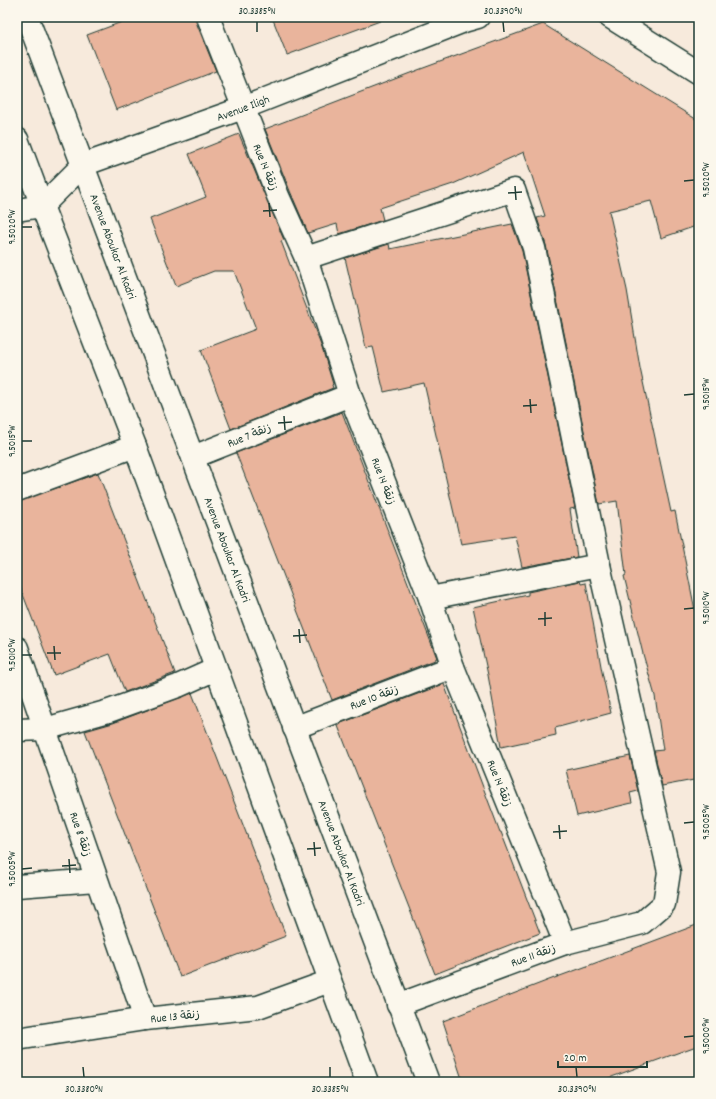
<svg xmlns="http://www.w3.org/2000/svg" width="716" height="1099" viewBox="0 0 716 1099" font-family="Dekko,'Playpen Sans Arabic',sans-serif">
	<rect width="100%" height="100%" fill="#f7eadc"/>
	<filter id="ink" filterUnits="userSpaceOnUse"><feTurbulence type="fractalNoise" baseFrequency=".025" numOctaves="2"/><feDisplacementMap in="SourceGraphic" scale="8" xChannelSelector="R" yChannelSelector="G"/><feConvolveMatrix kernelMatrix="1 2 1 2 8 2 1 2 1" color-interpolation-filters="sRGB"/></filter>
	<g filter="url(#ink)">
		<!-- building -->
		<g fill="#e9b49c" stroke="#1f3d34">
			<path d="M 135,17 L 196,17 L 196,22 L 216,71 L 116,110 L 87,35 Z"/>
			<path d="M 272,17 L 380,17 L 380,21 L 287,55 Z"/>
			<path d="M 543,24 L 699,121 L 699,225 L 661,238 L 651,201 L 609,211 L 627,290 L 640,368 L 671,512 L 675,511 L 699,630 L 699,779 L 662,786 L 654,751 L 663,750 L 655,696 L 643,654 L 624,576 L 626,575 L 617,501 L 599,504 L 546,245 L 537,218 L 545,216 L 524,152 L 453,184 L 380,208 L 383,220 L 339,234 L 337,224 L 308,233 L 290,191 L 265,129 L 418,70 Z"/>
			<path d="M 239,134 L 284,240 L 281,241 L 322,348 L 333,384 L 332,385 L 333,388 L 231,429 L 201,350 L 256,329 L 234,271 L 214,271 L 176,286 L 150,219 L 206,197 L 189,154 Z"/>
			<path d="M 512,224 L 522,251 L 575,508 L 570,509 L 577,557 L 522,567 L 515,536 L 461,544 L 424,383 L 384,392 L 373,347 L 366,348 L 345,258 L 389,244 L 390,249 Z"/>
			<path d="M 342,412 L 437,658 L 435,659 L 435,660 L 332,700 L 236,453 Z"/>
			<path d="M 98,473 L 175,673 L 125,692 L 110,654 L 54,675 L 17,579 L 17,502 Z"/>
			<path d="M 580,581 L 581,584 L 586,583 L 602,672 L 611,713 L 555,728 L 556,735 L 501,747 L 488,675 L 473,607 L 528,595 L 528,592 Z"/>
			<path d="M 444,684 L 500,832 L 501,832 L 540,933 L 435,974 L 338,726 L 341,724 L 341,723 Z"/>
			<path d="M 192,693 L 286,936 L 180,977 L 85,731 L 113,723 Z"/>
			<path d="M 630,756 L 638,791 L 630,793 L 632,803 L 577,816 L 566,770 Z"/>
			<path d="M 699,924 L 699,1045 L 598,1082 L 463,1082 L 443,1021 L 549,980 L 590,965 Z"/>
		</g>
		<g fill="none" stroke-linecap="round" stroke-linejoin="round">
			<!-- minor casing -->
			<g stroke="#1f3d34" stroke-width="25">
				<g id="minor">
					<path id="s1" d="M 27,17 L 428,1082"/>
					<path d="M 208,17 L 278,196 L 306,258 L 350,395 L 430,598 L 453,667 L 565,943"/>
					<path d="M 610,17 L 699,73"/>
					<path d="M 17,139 L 42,206 L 135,446 L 367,1082"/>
					<path id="s2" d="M 17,210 L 42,206 L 83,165 L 243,108 L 464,21 L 478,17"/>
					<path d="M 306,258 L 514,190 L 534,248 L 599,565 L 669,872 L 664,904 L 642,923 L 565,943 L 398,1005"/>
					<path d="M 193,457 L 350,395"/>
					<path d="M 17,490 L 135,446"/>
					<path d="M 430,598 L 599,565"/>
					<path d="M 17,648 L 145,1019"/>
					<path d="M 294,728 L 453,667"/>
					<path d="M 17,730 L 45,729 L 109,711 L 178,686 L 216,669"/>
					<path d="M 17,886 L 96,880"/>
					<path d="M 17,1039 L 145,1019 L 258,1007 L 330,981"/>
				</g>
			</g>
			<!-- minor -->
			<use href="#minor" stroke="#fbf7ec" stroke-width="22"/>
		</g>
	</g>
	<!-- ticks -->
	<path fill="none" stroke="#1f3d34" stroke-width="1.5" d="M 257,22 L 257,32M 503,22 L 504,32M 684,181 L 694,180M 515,186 L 516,200M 508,193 L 522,192M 269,203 L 270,217M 263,211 L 277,210M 22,227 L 32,227M 684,395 L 694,394M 530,399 L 531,413M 523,406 L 537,405M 284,416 L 285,430M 278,423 L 292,422M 22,441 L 32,441M 684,609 L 694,608M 545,612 L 545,626M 538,619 L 552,618M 299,629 L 300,643M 293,636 L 307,635M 54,646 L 55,660M 47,653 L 61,653M 22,655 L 32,655M 684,823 L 694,822M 559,825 L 560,839M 553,832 L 567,831M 314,842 L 315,856M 307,849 L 321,848M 69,859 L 70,873M 62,866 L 76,865M 22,869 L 32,868M 684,1037 L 694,1036M 83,1067 L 84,1077M 330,1067 L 330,1077M 576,1067 L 577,1077"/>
	<g text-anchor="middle" stroke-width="3" stroke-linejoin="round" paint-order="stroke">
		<!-- street labels -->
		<g font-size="12" fill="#1f3d34" stroke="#fbf7ec">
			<text dy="4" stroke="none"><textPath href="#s2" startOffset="253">Avenue Iligh</textPath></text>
			<text transform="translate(266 167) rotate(68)" y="4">Rue 14 زنقة</text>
			<text dy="4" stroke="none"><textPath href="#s1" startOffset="245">Avenue Aboukar Al Kadri</textPath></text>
			<text transform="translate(249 435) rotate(-22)" y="4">Rue 7 زنقة</text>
			<text transform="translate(384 481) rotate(69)" y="4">Rue 14 زنقة</text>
			<text dy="4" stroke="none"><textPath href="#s1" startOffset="569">Avenue Aboukar Al Kadri</textPath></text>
			<text transform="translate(374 697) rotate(-21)" y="4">Rue 10 زنقة</text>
			<text transform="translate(500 783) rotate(68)" y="4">Rue 14 زنقة</text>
			<text transform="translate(81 834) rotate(71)" y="4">Rue 8 زنقة</text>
			<text dy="4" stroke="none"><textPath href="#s1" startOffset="893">Avenue Aboukar Al Kadri</textPath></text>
			<text transform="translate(533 955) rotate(-20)" y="4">Rue 11 زنقة</text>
			<text transform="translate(175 1016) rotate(-6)" y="4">Rue 13 زنقة</text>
		</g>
	</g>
	<!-- margin -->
	<rect width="716" height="1099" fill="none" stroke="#fbf7ec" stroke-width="44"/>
	<!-- scale -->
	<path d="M558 1061v6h89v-6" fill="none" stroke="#1f3d34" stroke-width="2"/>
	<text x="564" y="1061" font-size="12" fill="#1f3d34" stroke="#fbf7ec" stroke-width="3" paint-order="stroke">20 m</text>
	<rect x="22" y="22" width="672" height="1055" fill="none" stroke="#1f3d34" stroke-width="1.5"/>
	<g font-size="10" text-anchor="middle" fill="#1f3d34">
		<text x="257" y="14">30.3385°N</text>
		<text x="503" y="14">30.3390°N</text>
		<text transform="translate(705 180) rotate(-90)" y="4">9.5020°W</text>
		<text transform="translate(11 227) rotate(-90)" y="4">9.5020°W</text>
		<text transform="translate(705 394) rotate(-90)" y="4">9.5015°W</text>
		<text transform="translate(11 441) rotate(-90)" y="4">9.5015°W</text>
		<text transform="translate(705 608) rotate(-90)" y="4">9.5010°W</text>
		<text transform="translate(11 655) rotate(-90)" y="4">9.5010°W</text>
		<text transform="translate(705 822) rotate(-90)" y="4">9.5005°W</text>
		<text transform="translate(11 869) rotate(-90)" y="4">9.5005°W</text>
		<text transform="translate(705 1036) rotate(-90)" y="4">9.5000°W</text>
		<text x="84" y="1092">30.3380°N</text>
		<text x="330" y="1092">30.3385°N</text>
		<text x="577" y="1092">30.3390°N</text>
	</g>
</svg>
